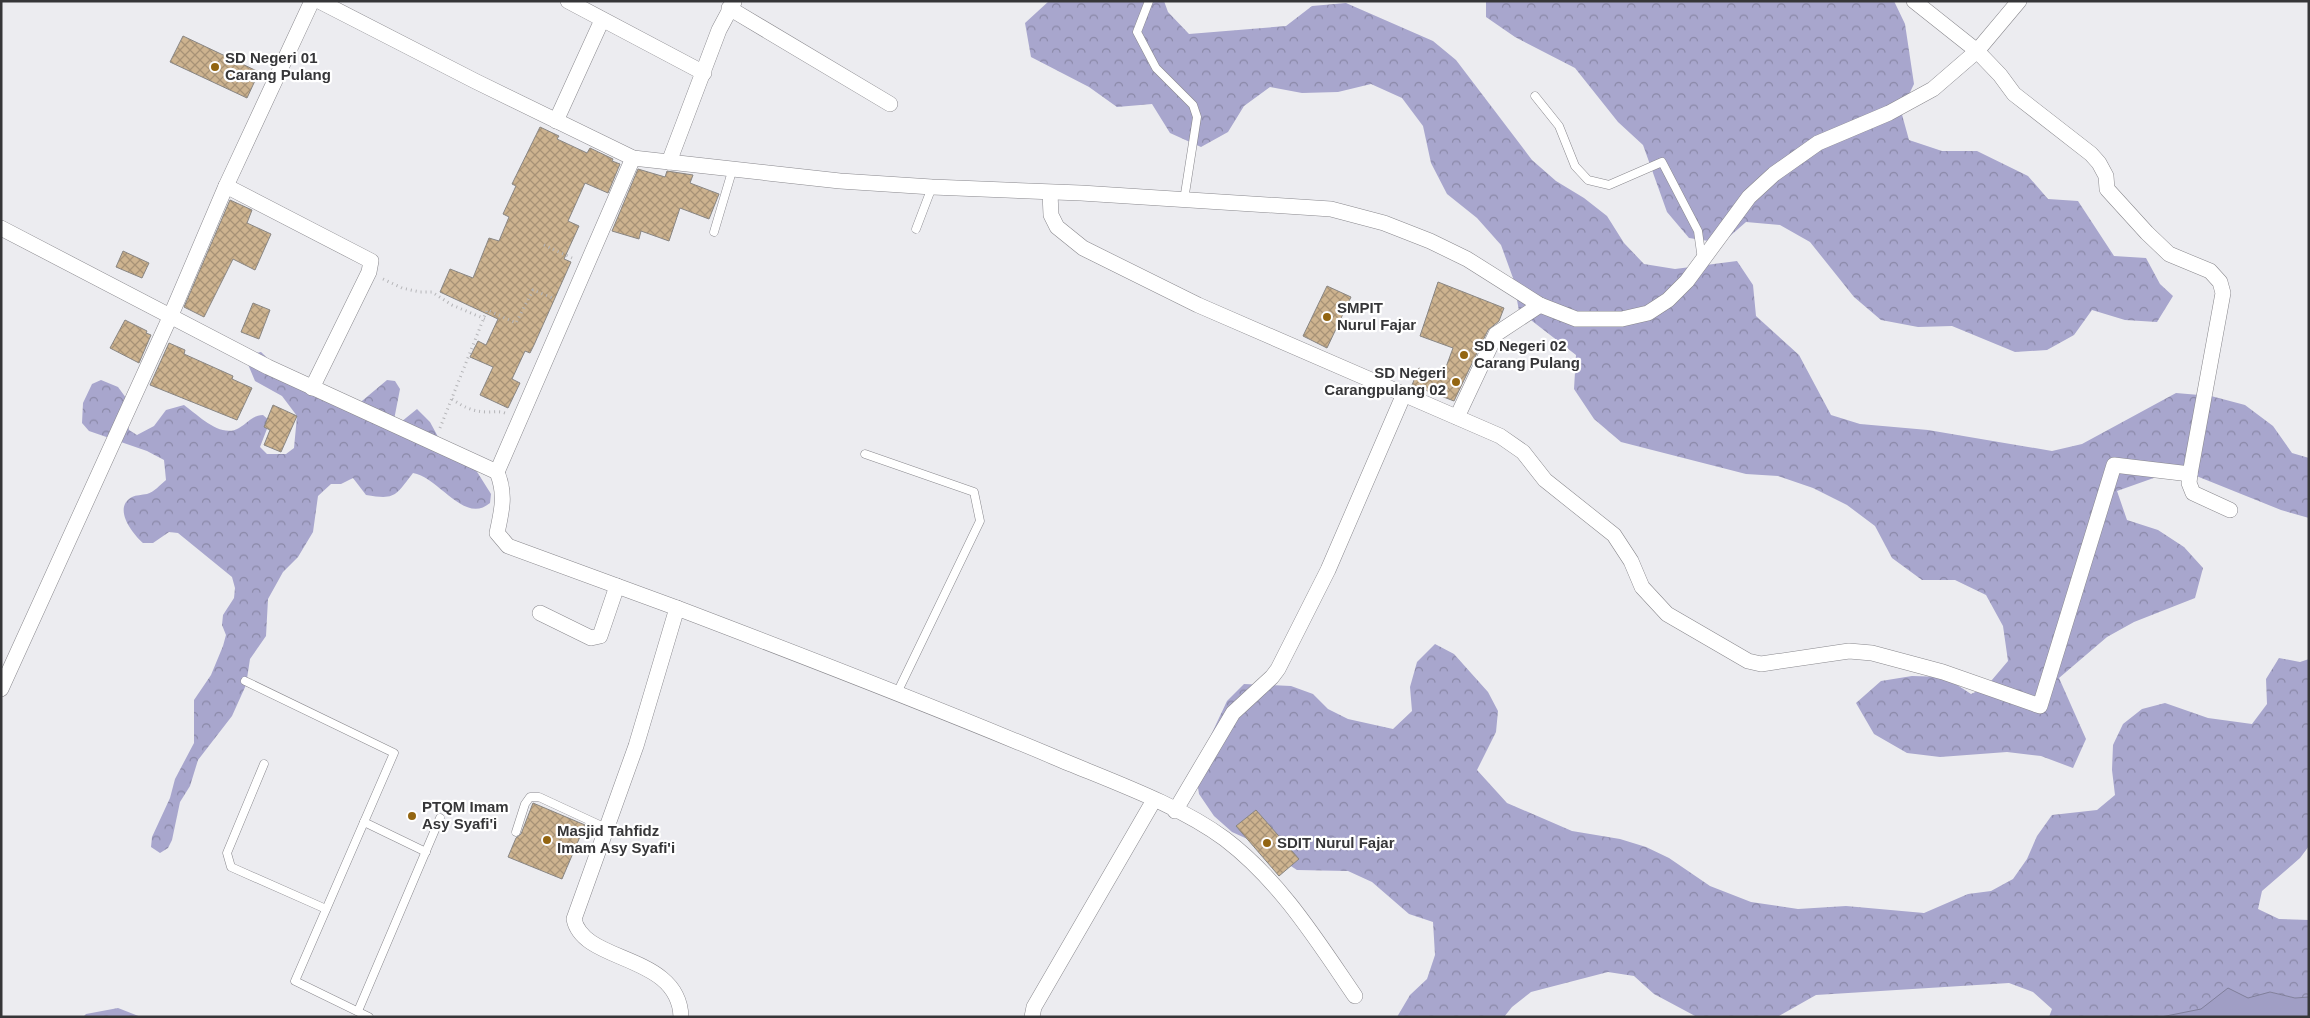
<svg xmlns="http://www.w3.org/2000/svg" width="2310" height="1018" viewBox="0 0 2310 1018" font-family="Helvetica,sans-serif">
	<defs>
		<pattern id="forest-crowns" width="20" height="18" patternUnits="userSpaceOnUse" patternTransform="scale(1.25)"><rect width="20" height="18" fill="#a8a6cd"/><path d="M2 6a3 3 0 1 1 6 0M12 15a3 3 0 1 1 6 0" fill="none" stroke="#8a88a7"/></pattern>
		<pattern id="building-cross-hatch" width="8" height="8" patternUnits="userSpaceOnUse" patternTransform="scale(1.25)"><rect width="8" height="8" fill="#cdb38f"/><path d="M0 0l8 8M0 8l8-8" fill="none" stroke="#a79276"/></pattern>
	</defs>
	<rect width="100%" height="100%" fill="#ececf0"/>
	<!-- forest -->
	<g fill="url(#forest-crowns)">
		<path d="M 1049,1 L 1164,1 L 1168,12 L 1189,34 L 1286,26 L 1312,6 L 1346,3 L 1433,41 L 1456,60 L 1532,160 L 1556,181 L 1584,198 L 1607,216 L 1624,243 L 1644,264 L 1675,269 L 1737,261 L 1753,285 L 1756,316 L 1799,355 L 1831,415 L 1860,424 L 1928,430 L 2052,451 L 2082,444 L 2176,393 L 2211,396 L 2245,405 L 2273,426 L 2292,453 L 2309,458 L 2309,518 L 2281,510 L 2179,469 L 2117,491 L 2127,520 L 2158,530 L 2184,547 L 2203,568 L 2195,598 L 2134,622 L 2107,637 L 2059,678 L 2086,739 L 2073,768 L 2041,756 L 2007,752 L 1940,757 L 1907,753 L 1874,734 L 1856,703 L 1881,681 L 1912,676 L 1945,677 L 1971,694 L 1986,687 L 2008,661 L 2003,626 L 1986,595 L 1955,580 L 1922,580 L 1892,558 L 1875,526 L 1847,505 L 1813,488 L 1778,476 L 1746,474 L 1621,442 L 1594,419 L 1574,389 L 1576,355 L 1519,311 L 1513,278 L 1501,245 L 1477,218 L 1447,194 L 1431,163 L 1423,126 L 1402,98 L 1371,84 L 1338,92 L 1302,93 L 1270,87 L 1244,106 L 1228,132 L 1201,147 L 1170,133 L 1152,104 L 1117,107 L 1089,87 L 1031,57 L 1025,23 Z"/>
		<path d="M 1486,1 L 1894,1 L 1905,24 L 1914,84 L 1901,111 L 1909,140 L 1942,151 L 1977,151 L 2028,176 L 2048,199 L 2078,201 L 2114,256 L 2146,258 L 2160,284 L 2173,296 L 2157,322 L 2125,320 L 2092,310 L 2074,335 L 2047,350 L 2015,352 L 1952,326 L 1918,327 L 1881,320 L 1854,297 L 1810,242 L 1780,225 L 1746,222 L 1722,243 L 1689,238 L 1667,212 L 1643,145 L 1618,122 L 1575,68 L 1515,37 L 1486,17 Z"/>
		<path d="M 261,352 L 295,385 L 356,406 L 387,380 L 395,381 L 400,389 L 393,425 L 401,422 L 417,409 L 430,422 L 443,446 L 474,467 L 491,494 L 490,503 C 464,525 439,477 413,473 C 395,496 396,500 366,495 L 353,478 L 341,484 L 331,484 L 318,496 L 313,532 L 298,557 L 283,572 L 268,599 L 266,636 L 250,659 L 246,685 L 232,716 L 198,760 L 190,786 L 180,802 L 172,840 L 168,848 L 160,853 L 151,847 L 152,837 L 170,798 L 175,779 L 194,743 L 194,700 L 211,675 L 223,646 L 226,635 L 222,625 L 223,615 L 234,598 L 235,588 L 232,577 L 178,533 L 169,532 L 153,543 L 143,543 C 133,534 112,508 132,497 C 136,495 142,495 147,494 C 154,492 160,485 166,480 L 164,460 L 147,451 L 89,431 L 82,423 L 83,403 L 92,384 L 101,380 L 118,387 L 129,402 L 127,420 L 129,430 L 137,435 L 154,426 L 166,410 L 184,405 C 198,415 221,439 239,428 C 249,422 251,416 263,415 L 270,421 L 260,447 L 267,454 L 286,454 L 294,448 L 297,416 L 282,396 L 255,381 L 247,362 L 252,354 Z"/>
		<path d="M 1435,644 L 1454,654 L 1488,692 L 1498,711 L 1496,732 L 1477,770 L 1507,803 L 1572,831 L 1620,839 L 1646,847 L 1669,858 L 1710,886 L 1751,902 L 1798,909 L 1846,906 L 1924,913 L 1968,894 L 1991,891 L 2013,879 L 2027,859 L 2037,836 L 2052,815 L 2097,810 L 2115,795 L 2112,770 L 2113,745 L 2123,724 L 2142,709 L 2165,703 L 2208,718 L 2252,724 L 2267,704 L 2266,679 L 2279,658 L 2300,662 L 2309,659 L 2309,846 L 2300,858 L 2262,891 L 2258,909 L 2279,919 L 2309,920 L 2309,997 L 2295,998 L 2270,992 L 2214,1017 L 2049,1017 L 2052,1009 L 2033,992 L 2009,983 L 1816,995 L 1777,1017 L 1697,1017 L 1654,994 L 1634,976 L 1608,972 L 1531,992 L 1512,1007 L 1504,1017 L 1397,1017 L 1410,995 L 1427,979 L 1435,955 L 1433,922 L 1409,914 L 1372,882 L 1348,871 L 1297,870 L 1254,842 L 1232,832 L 1214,816 L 1199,794 L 1195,769 L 1227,701 L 1244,684 L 1291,686 L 1313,694 L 1328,709 L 1348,719 L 1393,729 L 1412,711 L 1410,687 L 1417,662 Z"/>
		<path d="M 118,1008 L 141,1017 L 83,1017 L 86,1014 Z"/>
	</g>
	<!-- water -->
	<path fill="#a09ec5" stroke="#807f9b" d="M 2228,988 L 2248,998 L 2270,992 L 2295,998 L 2309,997 L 2309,1017 L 2161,1017 L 2201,1009 Z"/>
	<!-- building -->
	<g fill="url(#building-cross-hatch)" stroke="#898683">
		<path d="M 183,36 L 259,72 L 247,98 L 170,62 Z"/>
		<path d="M 540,127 L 559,136 L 557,139 L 587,153 L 590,148 L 613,159 L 612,161 L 620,164 L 608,193 L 585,183 L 568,221 L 579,226 L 564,259 L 571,262 L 534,345 L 530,353 L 525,351 L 512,379 L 520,383 L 508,408 L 480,395 L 493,367 L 470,357 L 478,341 L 486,345 L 498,319 L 440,292 L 450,269 L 473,278 L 489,238 L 499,241 L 509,217 L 503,214 L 516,186 L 512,184 Z"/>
		<path d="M 638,169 L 665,177 L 667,171 L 693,175 L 690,183 L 719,194 L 709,219 L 680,208 L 669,241 L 641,231 L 639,239 L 612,231 Z"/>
		<path d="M 230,200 L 252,210 L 247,223 L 271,234 L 255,270 L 233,259 L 204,317 L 184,307 Z"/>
		<path d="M 123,251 L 149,263 L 142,278 L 116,267 Z"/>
		<path d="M 1438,282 L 1504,308 L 1499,321 L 1488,330 L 1454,401 L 1412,385 L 1419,368 L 1442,378 L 1453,348 L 1420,336 Z"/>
		<path d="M 1327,286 L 1351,297 L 1327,348 L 1303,336 Z"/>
		<path d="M 253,303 L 270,310 L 259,339 L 241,332 Z"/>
		<path d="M 125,320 L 147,331 L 146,333 L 151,335 L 139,363 L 110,348 Z"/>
		<path d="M 169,343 L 185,350 L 184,354 L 233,376 L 232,379 L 252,388 L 237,420 L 150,385 Z"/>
		<path d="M 273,405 L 297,416 L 281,452 L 264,445 L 270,430 L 264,427 Z"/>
		<path d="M 533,803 L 585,825 L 562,879 L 508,857 L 516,838 L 521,834 Z"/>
		<path d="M 1256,810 L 1299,859 L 1279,876 L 1236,826 Z"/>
	</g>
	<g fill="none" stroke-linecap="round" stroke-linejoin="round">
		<!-- lane casing -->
		<g stroke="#89888d" stroke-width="9">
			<g id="lane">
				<path d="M 1149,1 L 1137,32 L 1156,68 L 1193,105 L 1197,117 L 1184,200"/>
				<path d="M 1535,96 L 1559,126 L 1575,166 L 1588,180 L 1609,185 L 1662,162 L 1698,231 L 1702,260"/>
				<path d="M 916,229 L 932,187"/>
				<path d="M 714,232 L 733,168"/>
				<path d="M 865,454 L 974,492 L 980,521 L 897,693"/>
				<path d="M 245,681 L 394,753 L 295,981 L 369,1017"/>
				<path d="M 264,764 L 227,853 L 231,867 L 326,909"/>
				<path d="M 364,822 L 426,852"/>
				<path d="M 516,832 L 525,804 L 530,797 L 539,797 L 606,828"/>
				<path d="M 358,1011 L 440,818"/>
			</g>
		</g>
		<!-- street casing -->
		<g stroke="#89888d" stroke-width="16">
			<g id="street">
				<path d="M 319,1 L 475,81 L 633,158 L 840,181 L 932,187 L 1081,193 L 1331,209 L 1384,223 L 1430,241 L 1467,259 L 1540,305 L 1576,319 L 1622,319 L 1648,313 L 1668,300 L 1687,281 L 1749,197 L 1774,174 L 1818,143 L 1889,113 L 1933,89 L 1977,51 L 2019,1"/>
				<path d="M 568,1 L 704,73"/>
				<path d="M 1914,1 L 1977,51 L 2000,75 L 2014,94 L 2091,154 L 2099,163 L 2106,176 L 2107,189 L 2147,233 L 2169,254 L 2210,271 L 2220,282 L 2223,293 L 2190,474 L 2189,483 L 2193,493 L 2230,510"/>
				<path d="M 729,8 L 890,104"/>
				<path d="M 556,121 L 602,20"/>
				<path d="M 669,162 L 719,30 L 734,2"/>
				<path d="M 226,186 L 371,261 L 369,272 L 312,388"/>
				<path d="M 1050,193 L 1051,215 L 1057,227 L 1083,248 L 1198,305 L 1500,436 L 1523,452 L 1545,480 L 1614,535 L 1631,561 L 1642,587 L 1667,614 L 1748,661 L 1761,664 L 1849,651 L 1872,653 L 1943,672 L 2040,706 L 2114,465 L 2190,474"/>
				<path d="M 1,228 L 268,367 L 497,472 C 506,494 502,510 497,533 L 508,546 L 677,608 L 636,746 L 574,919 C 583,964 679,953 681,1017"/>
				<path d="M 1457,417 L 1496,334 L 1540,305"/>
				<path d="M 497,472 L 633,158"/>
				<path d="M 677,608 C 803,656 930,705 1054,757 C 1108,780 1178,804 1225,839 C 1280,881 1316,939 1355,996"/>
				<path d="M 540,613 L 591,638 L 600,636 L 617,586"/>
				<path d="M 1,689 L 171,315 L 226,186 L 312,1"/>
				<path d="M 1175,811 L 1233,713 L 1272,677 L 1278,669 L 1328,570 L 1404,394"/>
				<path d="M 1032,1017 L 1034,1007 L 1154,800"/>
			</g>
		</g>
		<!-- path -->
		<g stroke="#b5b5b8" stroke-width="3" stroke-dasharray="1 4" stroke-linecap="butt">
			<path d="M 544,245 L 572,258"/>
			<path d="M 383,279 L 402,288 L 420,292 L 432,292 L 452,305 L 485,319"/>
			<path d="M 452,399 C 463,407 474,412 488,412 C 495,412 499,411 505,413"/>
			<path d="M 440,428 L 487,310 L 516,323 L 533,290 L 555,299"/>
		</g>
		<!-- lane -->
		<use href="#lane" stroke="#fff" stroke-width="8"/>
		<!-- street -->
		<use href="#street" stroke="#fff" stroke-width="15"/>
	</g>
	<!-- markers -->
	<g fill="#936511" stroke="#fff" stroke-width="2">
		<circle cx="215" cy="67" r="5"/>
		<circle cx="1327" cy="317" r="5"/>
		<circle cx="1464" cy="355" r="5"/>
		<circle cx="1456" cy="382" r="5"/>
		<circle cx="412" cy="816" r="5"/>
		<circle cx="547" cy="840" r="5"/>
		<circle cx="1267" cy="843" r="5"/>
	</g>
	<g text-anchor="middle" stroke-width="4.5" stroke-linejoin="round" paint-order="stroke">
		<!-- poi labels -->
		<g font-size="15" font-weight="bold" fill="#363638" stroke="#fff" text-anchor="start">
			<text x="225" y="63">SD Negeri 01<tspan x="225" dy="17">Carang Pulang</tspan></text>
			<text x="1337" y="313">SMPIT<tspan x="1337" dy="17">Nurul Fajar</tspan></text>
			<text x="1474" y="351">SD Negeri 02<tspan x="1474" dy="17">Carang Pulang</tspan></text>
			<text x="1446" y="378" text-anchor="end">SD Negeri<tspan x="1446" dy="17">Carangpulang 02</tspan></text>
			<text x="422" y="812">PTQM Imam<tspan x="422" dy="17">Asy Syafi'i</tspan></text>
			<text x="557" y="836">Masjid Tahfidz<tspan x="557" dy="17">Imam Asy Syafi'i</tspan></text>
			<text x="1277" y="848">SDIT Nurul Fajar</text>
		</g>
	</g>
	<!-- border -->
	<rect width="2310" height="1018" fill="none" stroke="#363638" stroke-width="5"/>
</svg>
